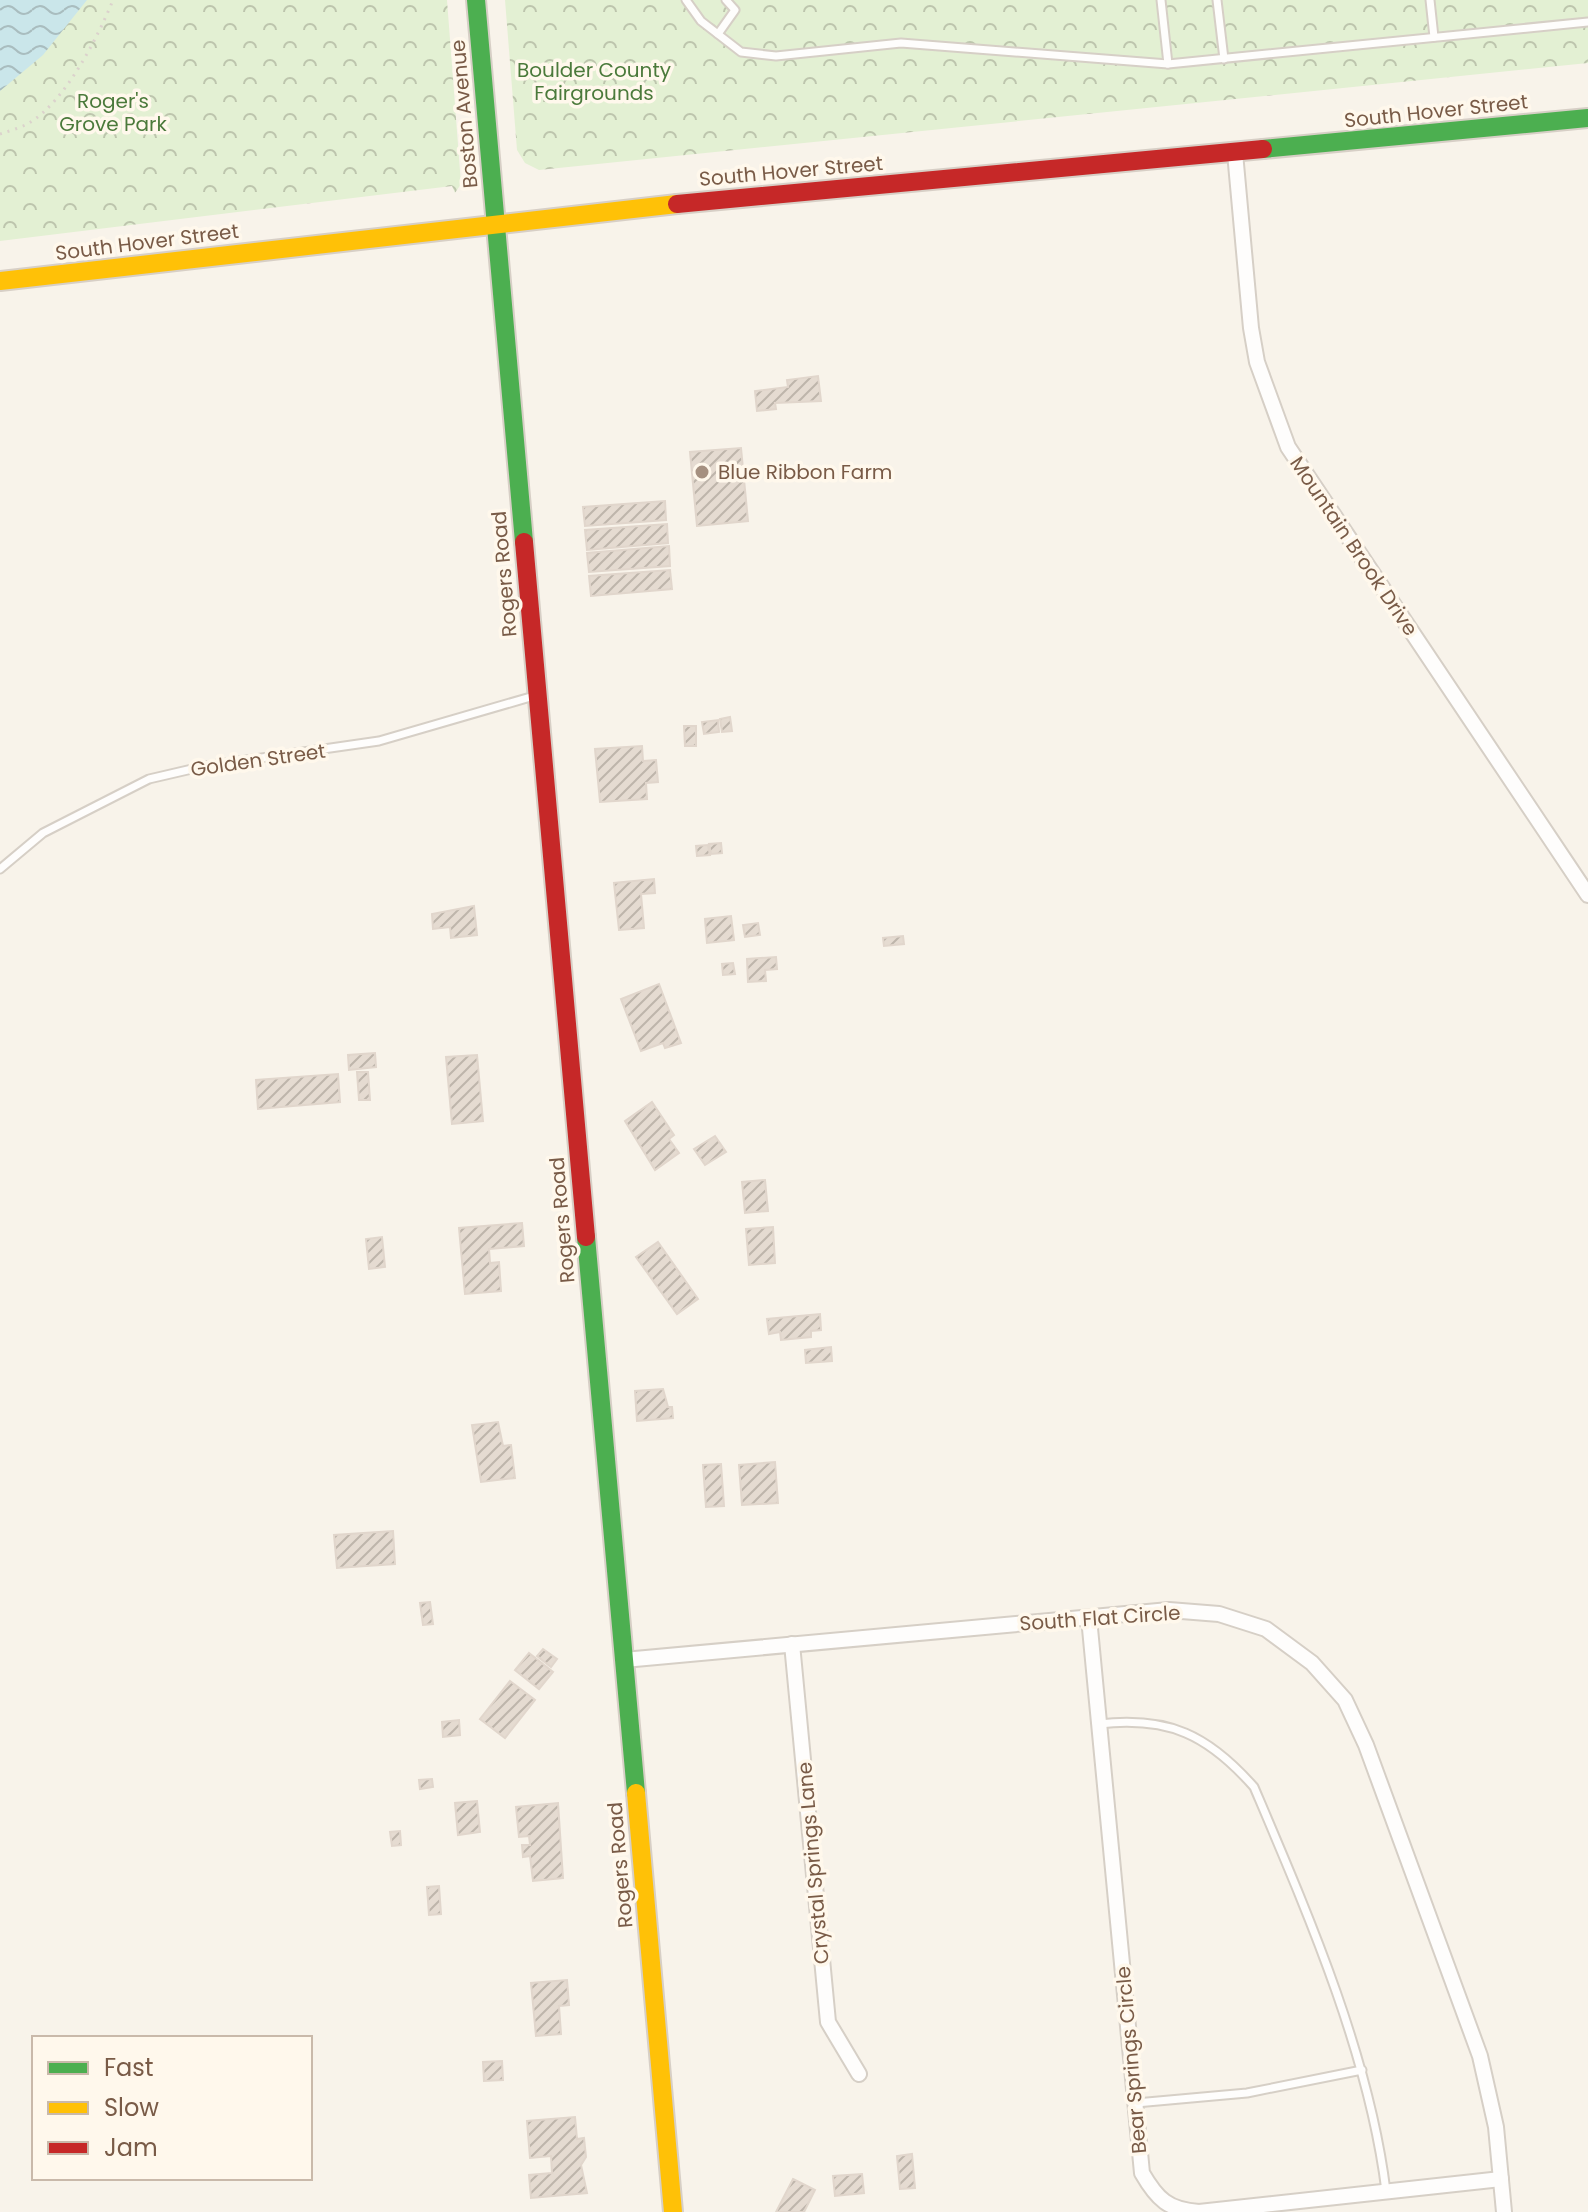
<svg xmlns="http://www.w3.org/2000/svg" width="1588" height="2212" viewBox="0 0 1588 2212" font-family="Poppins,sans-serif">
	<defs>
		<pattern id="park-crowns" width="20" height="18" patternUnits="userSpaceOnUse" patternTransform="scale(2)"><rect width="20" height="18" fill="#e3f0d3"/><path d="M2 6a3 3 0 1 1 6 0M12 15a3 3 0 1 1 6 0" fill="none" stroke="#bdc5ad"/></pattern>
		<pattern id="water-waves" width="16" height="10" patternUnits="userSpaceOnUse" patternTransform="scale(2)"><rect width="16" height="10" fill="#cae6ea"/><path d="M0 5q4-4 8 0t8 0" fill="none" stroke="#a9bdbf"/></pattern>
		<pattern id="building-hatch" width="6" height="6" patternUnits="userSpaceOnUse" patternTransform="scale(2)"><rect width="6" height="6" fill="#e5dbd1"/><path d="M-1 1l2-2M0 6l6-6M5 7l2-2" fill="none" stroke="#beb5ab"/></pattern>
	</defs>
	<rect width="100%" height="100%" fill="#f8f3ea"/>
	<!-- park -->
	<g fill="url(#park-crowns)">
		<path d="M 0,0 L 447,0 L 461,184 L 455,193 L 452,186 L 0,241 Z"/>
		<path d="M 505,0 L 1588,0 L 1588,63 L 539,170 L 525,163 L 517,150 Z"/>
	</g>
	<!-- water -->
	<path fill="url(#water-waves)" d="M 0,0 L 87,0 L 43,55 L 0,91 Z"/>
	<!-- building -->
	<g fill="url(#building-hatch)" stroke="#e1d6cc" stroke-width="2">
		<path d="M 818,376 L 821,401 L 775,403 L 776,409 L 757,411 L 755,391 L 788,387 L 787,380 Z"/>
		<path d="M 741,448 L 748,521 L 697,526 L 690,452 Z"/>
		<path d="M 665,501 L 666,520 L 585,526 L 583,507 Z"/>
		<path d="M 667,524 L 668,543 L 587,550 L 585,530 Z"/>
		<path d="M 669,546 L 670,566 L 589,572 L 587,553 Z"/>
		<path d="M 670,570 L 672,589 L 591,596 L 589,576 Z"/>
		<path d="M 730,717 L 732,731 L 722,732 L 720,719 Z"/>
		<path d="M 718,720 L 719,732 L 704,734 L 702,722 Z"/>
		<path d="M 684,726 L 696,726 L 696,746 L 685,746 Z"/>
		<path d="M 642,746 L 643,761 L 656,760 L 658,782 L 646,783 L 647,799 L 600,802 L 595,749 Z"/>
		<path d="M 721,843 L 722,853 L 711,854 L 709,844 Z"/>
		<path d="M 708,845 L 710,855 L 697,856 L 696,846 Z"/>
		<path d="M 654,879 L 655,893 L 641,894 L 644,928 L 619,930 L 614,883 Z"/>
		<path d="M 474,906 L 477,935 L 451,938 L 450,927 L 433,929 L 432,914 Z"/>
		<path d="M 731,916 L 734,940 L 707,943 L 705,919 Z"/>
		<path d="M 758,923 L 760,935 L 745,937 L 743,925 Z"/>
		<path d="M 903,936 L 904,944 L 884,946 L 883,938 Z"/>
		<path d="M 776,957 L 777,969 L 765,970 L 766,981 L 748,982 L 747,959 Z"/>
		<path d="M 733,963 L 735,974 L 723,975 L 722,964 Z"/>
		<path d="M 659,984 L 681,1043 L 665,1048 L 663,1043 L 641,1051 L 621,999 Z"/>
		<path d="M 375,1053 L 376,1067 L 349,1070 L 348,1055 Z"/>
		<path d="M 477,1055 L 483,1121 L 452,1124 L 446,1057 Z"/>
		<path d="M 357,1072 L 368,1072 L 370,1100 L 359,1100 Z"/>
		<path d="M 338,1074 L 340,1102 L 258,1109 L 256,1080 Z"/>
		<path d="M 652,1102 L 674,1135 L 669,1139 L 679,1153 L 655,1170 L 625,1121 Z"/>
		<path d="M 715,1136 L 726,1152 L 705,1165 L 694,1149 Z"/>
		<path d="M 765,1180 L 768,1211 L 745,1213 L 742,1182 Z"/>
		<path d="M 522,1223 L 524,1246 L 489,1249 L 490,1263 L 499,1262 L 501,1291 L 465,1294 L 459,1228 Z"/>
		<path d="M 773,1227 L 775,1263 L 749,1265 L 746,1229 Z"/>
		<path d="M 382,1237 L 385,1267 L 369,1269 L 366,1239 Z"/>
		<path d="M 658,1242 L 698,1299 L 677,1314 L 636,1257 Z"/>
		<path d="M 820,1314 L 821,1330 L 811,1331 L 811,1337 L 781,1340 L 780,1332 L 769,1334 L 767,1319 Z"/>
		<path d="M 831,1347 L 832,1361 L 806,1363 L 805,1350 Z"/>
		<path d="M 663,1389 L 668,1407 L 672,1407 L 673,1418 L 637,1421 L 635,1391 Z"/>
		<path d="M 498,1422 L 503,1446 L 511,1445 L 515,1478 L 481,1482 L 472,1425 Z"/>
		<path d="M 775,1462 L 778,1503 L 742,1505 L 739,1465 Z"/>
		<path d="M 721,1464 L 724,1506 L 706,1507 L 703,1465 Z"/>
		<path d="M 393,1531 L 395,1564 L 337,1568 L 334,1535 Z"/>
		<path d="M 430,1602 L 433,1624 L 423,1625 L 420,1603 Z"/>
		<path d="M 543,1649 L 557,1659 L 551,1667 L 537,1656 Z"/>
		<path d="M 529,1653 L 553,1672 L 539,1689 L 515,1670 Z"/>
		<path d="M 510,1681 L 535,1700 L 505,1738 L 480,1719 Z"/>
		<path d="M 459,1720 L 460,1735 L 443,1737 L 442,1722 Z"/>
		<path d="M 432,1779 L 433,1787 L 420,1789 L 419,1780 Z"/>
		<path d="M 477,1801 L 480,1832 L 458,1835 L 455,1803 Z"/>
		<path d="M 558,1803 L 563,1878 L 533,1881 L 530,1856 L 523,1857 L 522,1845 L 530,1845 L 529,1836 L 519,1837 L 516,1807 Z"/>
		<path d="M 400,1831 L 401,1845 L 392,1846 L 390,1832 Z"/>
		<path d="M 439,1886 L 441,1914 L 429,1915 L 427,1887 Z"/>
		<path d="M 567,1980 L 569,2005 L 559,2006 L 561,2034 L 536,2036 L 531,1983 Z"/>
		<path d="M 502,2061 L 503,2080 L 484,2081 L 483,2062 Z"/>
		<path d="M 575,2117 L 577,2139 L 584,2138 L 586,2157 L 581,2165 L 587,2193 L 531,2198 L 529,2175 L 552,2173 L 551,2156 L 530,2158 L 527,2121 Z"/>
		<path d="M 912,2154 L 915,2188 L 900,2189 L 897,2156 Z"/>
		<path d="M 862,2174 L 864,2193 L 835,2196 L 833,2176 Z"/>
		<path d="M 793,2179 L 815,2190 L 804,2212 L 776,2212 Z"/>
	</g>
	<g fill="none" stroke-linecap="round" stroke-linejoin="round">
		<!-- lane casing -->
		<g stroke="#d6cfc6" stroke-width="11">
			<g id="lane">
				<path d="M 686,0 L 701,21 L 741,52 L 776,56 L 901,43 L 1168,64 L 1588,22"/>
				<path d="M 1161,0 L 1168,64"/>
				<path d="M 1217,0 L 1224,59"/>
				<path d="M 1430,0 L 1434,37"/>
				<path d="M 718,34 L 735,10 L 726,0"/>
				<path d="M 0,869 L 43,833 L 149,779 L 205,766 L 379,741 L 534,696"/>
				<path d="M 1099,1724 C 1169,1716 1208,1735 1254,1787 C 1308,1914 1369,2054 1386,2191"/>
				<path d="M 1136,2103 L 1247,2093 L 1362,2070"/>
			</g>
		</g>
		<!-- street casing -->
		<g stroke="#d6cfc6" stroke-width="18">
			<g id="street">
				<path d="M 1235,153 L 1251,328 L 1257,362 L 1288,447 L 1588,895"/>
				<path d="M 1089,1618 L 1142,2173 C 1157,2199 1168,2210 1199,2212 L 1501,2179"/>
				<path d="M 792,1644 L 828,2022 L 859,2074"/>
				<path d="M 624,1660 L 1169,1610 L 1219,1614 L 1266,1629 L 1312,1663 L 1345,1700 L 1366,1745 L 1480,2056 L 1496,2127 L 1504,2212"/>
			</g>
		</g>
		<!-- fast casing -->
		<g stroke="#d7cfc6" stroke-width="22">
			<g id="fast">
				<path d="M 476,0 L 524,542"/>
				<path d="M 1263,149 L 1588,118"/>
				<path d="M 586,1237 L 636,1793"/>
			</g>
		</g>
		<!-- slow casing -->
		<g stroke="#d7cfc6" stroke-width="22">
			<g id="slow">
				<path d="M 0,281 L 677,204"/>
				<path d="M 636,1793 L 673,2212"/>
			</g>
		</g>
		<!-- jam casing -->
		<g stroke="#d7cfc6" stroke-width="22">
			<g id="jam">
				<path d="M 677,204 L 1263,149"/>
				<path d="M 524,542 L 586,1237"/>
			</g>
		</g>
		<!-- path -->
		<path stroke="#dbd2cc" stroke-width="3" stroke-dasharray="2 6" stroke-linecap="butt" d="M 0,134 C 9,131 20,128 29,123 C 65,102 98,37 113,0"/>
		<!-- lane -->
		<use href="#lane" stroke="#fefdfc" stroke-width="7"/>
		<!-- street -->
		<use href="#street" stroke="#fefdfc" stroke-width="14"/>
		<!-- fast -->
		<use href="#fast" stroke="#4caf50" stroke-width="18"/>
		<!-- slow -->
		<use href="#slow" stroke="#ffc107" stroke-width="18"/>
		<!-- jam -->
		<use href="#jam" stroke="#c62828" stroke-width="18"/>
	</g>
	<!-- markers -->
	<circle fill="#a59080" stroke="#fff8ec" stroke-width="3" cx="702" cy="472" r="8"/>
	<g text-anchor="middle" stroke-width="7" stroke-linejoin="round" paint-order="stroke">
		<!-- park labels -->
		<g font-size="20" fill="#4b7a3b" stroke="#fff8ec">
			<text x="594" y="77">Boulder County<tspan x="594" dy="23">Fairgrounds</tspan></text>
			<text x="113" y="108">Roger's<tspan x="113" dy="23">Grove Park</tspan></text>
		</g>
		<!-- street labels -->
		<g font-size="20" fill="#795b47" stroke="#fff8ec">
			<text transform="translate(1436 111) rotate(-6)" y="7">South Hover Street</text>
			<text transform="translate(464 114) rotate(-95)" y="7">Boston Avenue</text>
			<text transform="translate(791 171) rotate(-5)" y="7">South Hover Street</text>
			<text transform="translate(147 242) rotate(-7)" y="7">South Hover Street</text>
			<text transform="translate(1354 546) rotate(56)" y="7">Mountain Brook Drive</text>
			<text transform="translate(504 574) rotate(-95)" y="7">Rogers Road</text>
			<text transform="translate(258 760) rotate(-8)" y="7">Golden Street</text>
			<text transform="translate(562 1220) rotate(-95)" y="7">Rogers Road</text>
			<text transform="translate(1100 1618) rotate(-4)" y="7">South Flat Circle</text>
			<text transform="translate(813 1863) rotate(-95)" y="7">Crystal Springs Lane</text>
			<text transform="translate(620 1865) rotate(-95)" y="7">Rogers Road</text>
			<text transform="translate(1131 2060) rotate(-95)" y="7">Bear Springs Circle</text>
		</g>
		<!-- poi labels -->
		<g font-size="20" fill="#795b47" stroke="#fff8ec" text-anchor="start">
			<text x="718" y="479">Blue Ribbon Farm</text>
		</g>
	</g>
	<!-- legend -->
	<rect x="32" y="2036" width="280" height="144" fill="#fff8ec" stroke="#c9b9aa" stroke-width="2"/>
	<rect x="48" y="2062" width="40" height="12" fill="#4caf50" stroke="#c9b9aa" stroke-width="2"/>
	<text x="104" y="2076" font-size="24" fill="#795b47">Fast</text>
	<rect x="48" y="2102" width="40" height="12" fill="#ffc107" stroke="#c9b9aa" stroke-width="2"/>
	<text x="104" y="2116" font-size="24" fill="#795b47">Slow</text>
	<rect x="48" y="2142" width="40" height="12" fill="#c62828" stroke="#c9b9aa" stroke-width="2"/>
	<text x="104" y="2156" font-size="24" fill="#795b47">Jam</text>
</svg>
